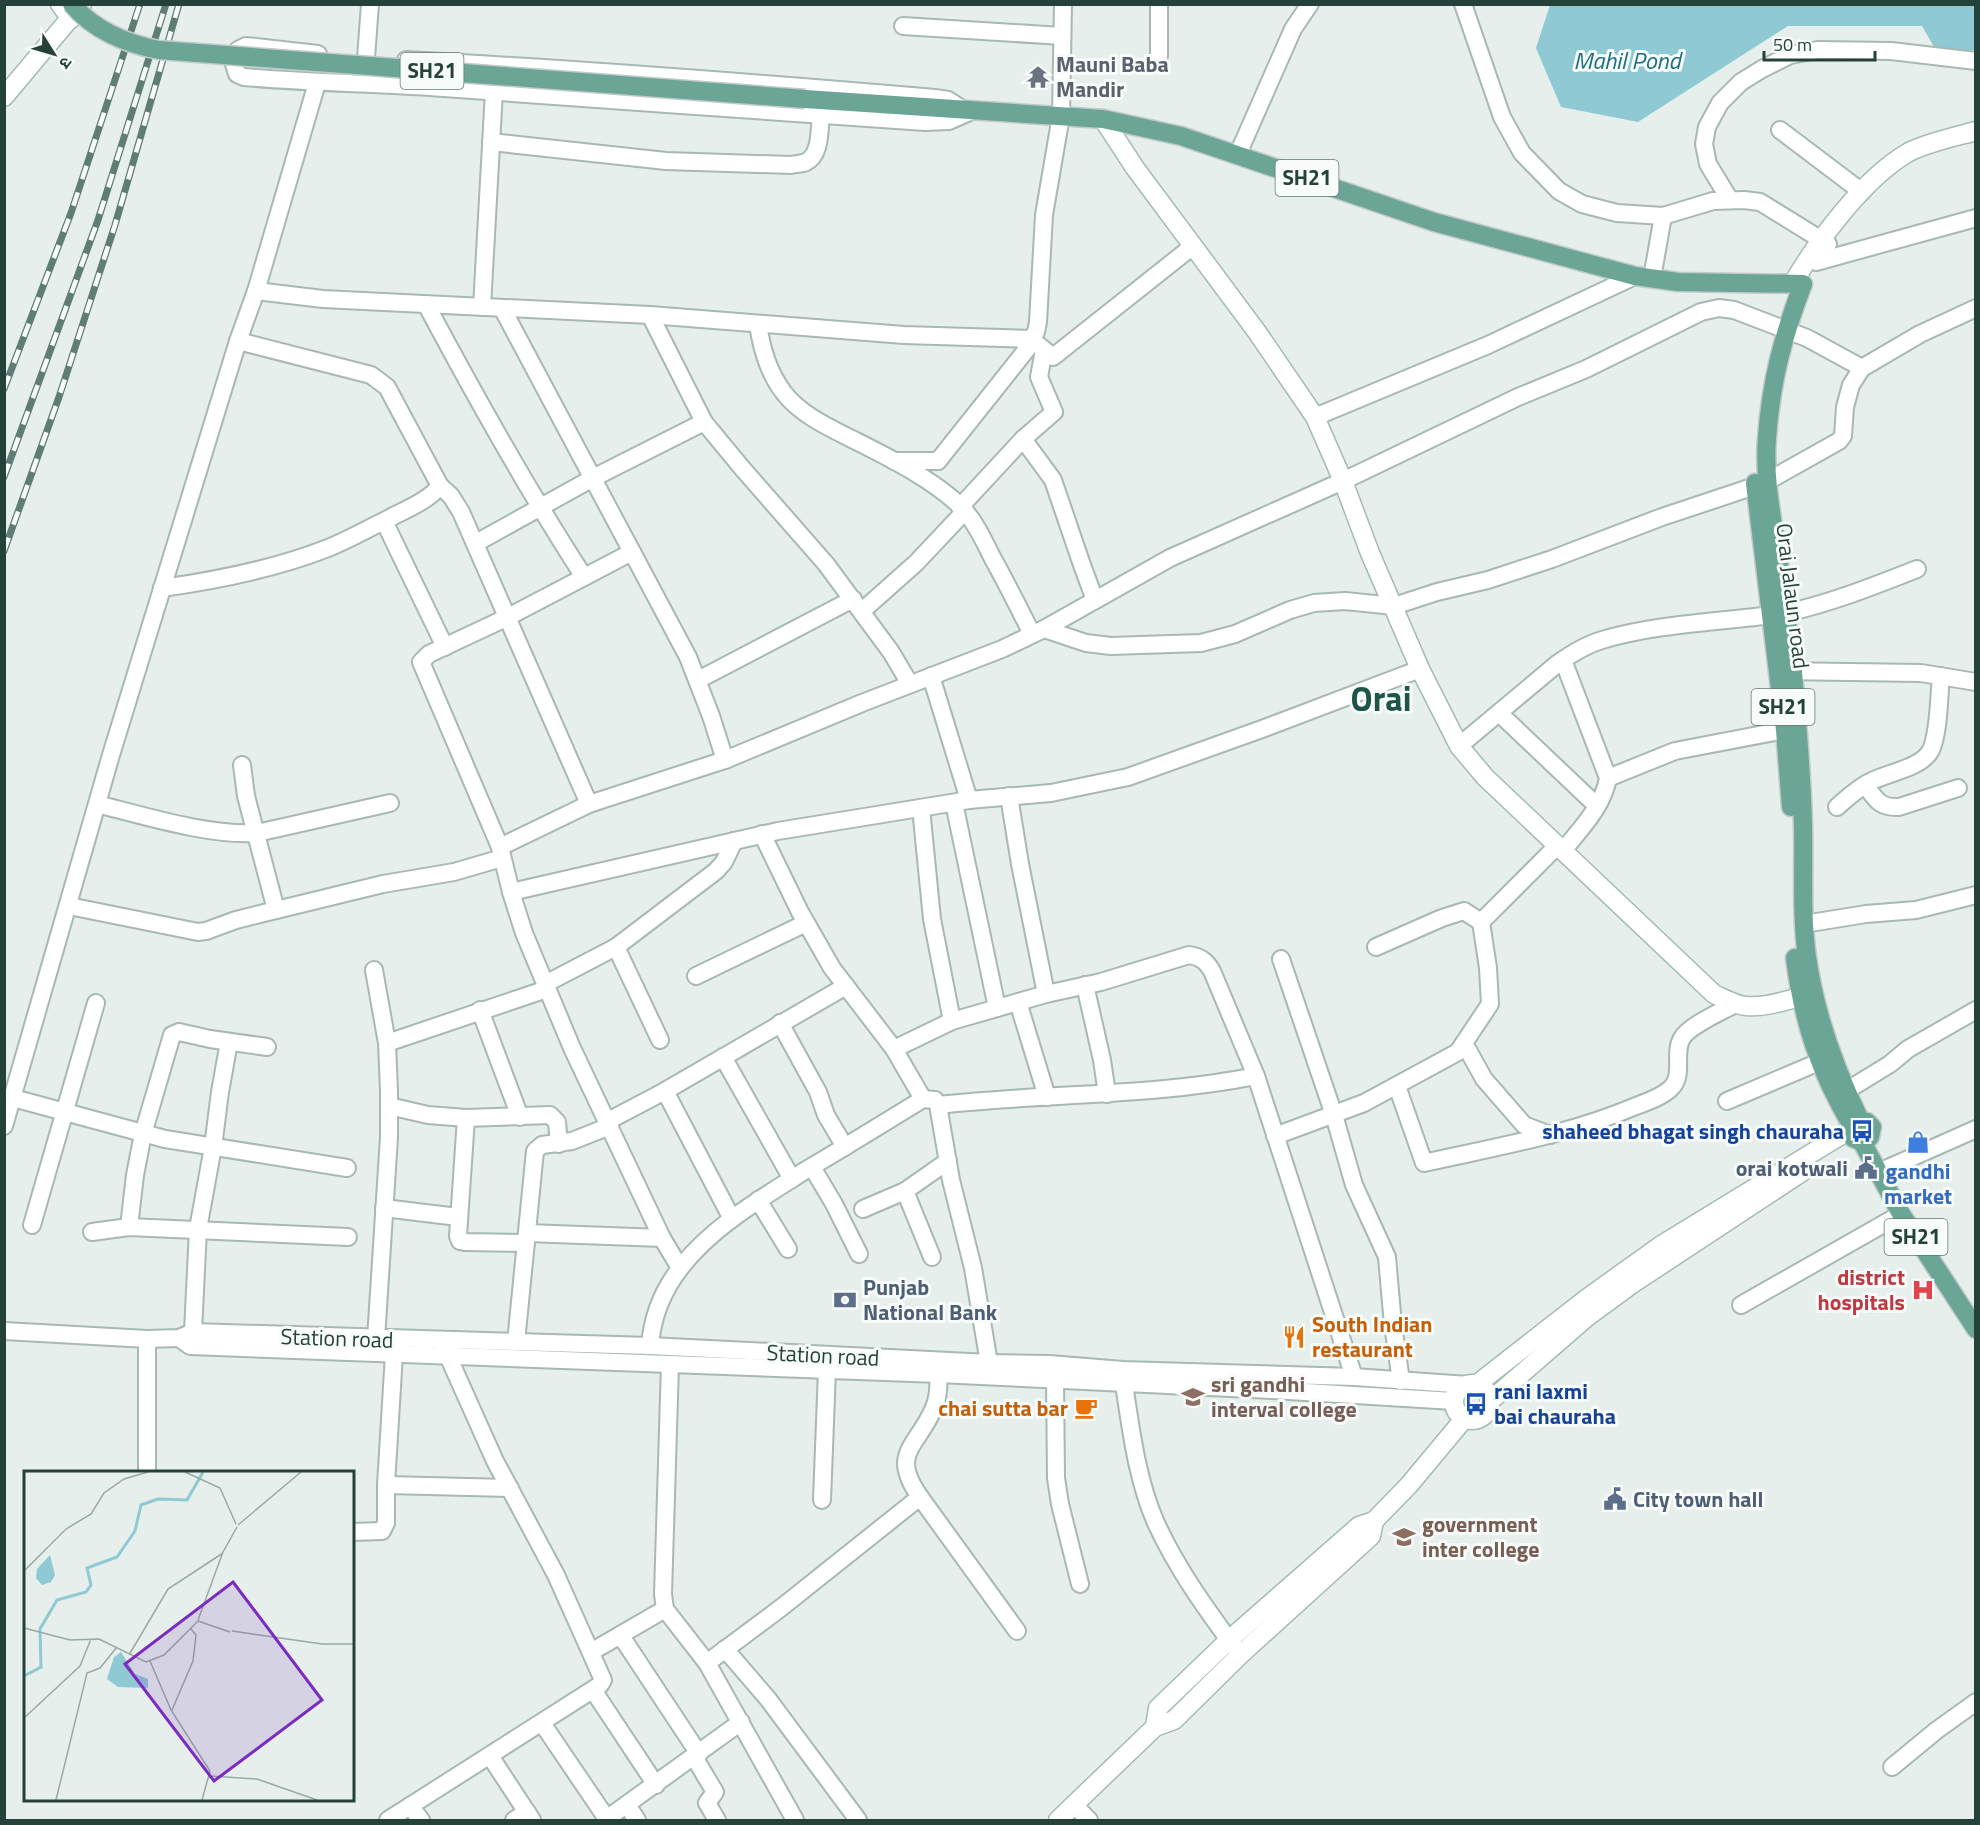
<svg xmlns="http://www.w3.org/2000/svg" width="1980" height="1825" viewBox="0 0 1980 1825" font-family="'Titillium Web','Noto Sans Devanagari',sans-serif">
	<rect width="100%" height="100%" fill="#e6efeb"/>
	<!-- water -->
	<path fill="#8ec9d4" d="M 1550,5 L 1975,5 L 1975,50 L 1937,52 L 1922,26 L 1788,26 L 1638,122 L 1561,107 L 1536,48 Z"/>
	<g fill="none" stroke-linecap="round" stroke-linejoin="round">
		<!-- street casing -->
		<g stroke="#a8b8b2" stroke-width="20">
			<g id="street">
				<path d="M 1463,4 L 1502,117 L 1522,153 L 1559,191 L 1582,204 L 1617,213 L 1663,216 L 1713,201 L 1744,200 L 1760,202 L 1828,244"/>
				<path d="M 903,26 L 1062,36"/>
				<path d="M 318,54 L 246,46 L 238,50 L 233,61 L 237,74 L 244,77 C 310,83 377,83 444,88 C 604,99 765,112 925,122 L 949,121 L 974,110"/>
				<path d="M 1159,56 L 1159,4"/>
				<path d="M 366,58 L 370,4"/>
				<path d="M 406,60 C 583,69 759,83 935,98 L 948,100 L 962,109"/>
				<path d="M 1780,130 L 1862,192"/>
				<path d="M 491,142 L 666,161 L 791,165 C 795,164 802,164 806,162 C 821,155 819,130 821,116"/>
				<path d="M 1238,154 L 1293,29 L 1310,4"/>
				<path d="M 1730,200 L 1708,164 L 1704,144 L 1707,127 L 1720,103 L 1741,82 L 1762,69 L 1790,55 L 1818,50 L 1891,51 L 1976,61"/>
				<path d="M 1816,262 L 1976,218"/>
				<path d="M 1652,278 L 1663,216"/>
				<path d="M 256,291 L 323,299 L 650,315 L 904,335 L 1031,339 L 1036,332 L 1038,322 L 1044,215 L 1061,116 L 1063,4"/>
				<path d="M 426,304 C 476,398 527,489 584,577"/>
				<path d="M 482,307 L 494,91"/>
				<path d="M 502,308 L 688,657 L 711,716 L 725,760"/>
				<path d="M 650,315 L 704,422 L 742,468 L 826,564 L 891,652 L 910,684"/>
				<path d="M 758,325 C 762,349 768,372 784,393 C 800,414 828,427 852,439 C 886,456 937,481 964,510 C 976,523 984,541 992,557 C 1006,582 1019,608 1032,634"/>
				<path d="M 1031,339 L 1053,357 L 1193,246"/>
				<path d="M 238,341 L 371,375 L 387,387 L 440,486 L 451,496 L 461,512 L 589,804"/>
				<path d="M 1315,417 L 1488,345 L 1635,276"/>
				<path d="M 1023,439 L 1054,412 L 1039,377 L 1044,350"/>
				<path d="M 894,461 L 938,461"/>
				<path d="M 938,461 L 1027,349 L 1024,340"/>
				<path d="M 960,507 L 1023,439 L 1053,480 L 1082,565 L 1095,600"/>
				<path d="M 384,521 L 445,647"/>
				<path d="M 476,543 L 593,478 L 704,422"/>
				<path d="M 632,552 L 508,617 L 429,654 L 421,662 L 500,847 L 511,892 L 524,933 L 572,1048 L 662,1238 L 680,1268"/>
				<path d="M 162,588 C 219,580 275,569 328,548 C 348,540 367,529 386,520 C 404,510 427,502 440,486"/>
				<path d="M 862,611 L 916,563 L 965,511"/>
				<path d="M 1786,613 C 1831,603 1874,586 1917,569"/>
				<path d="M 1044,629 L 1086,643 L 1111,646 L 1201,643 L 1235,634 L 1290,610 L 1314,603 L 1345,601 L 1394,606 L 1437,592 L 1488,580 L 1552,559 L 1662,517 L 1755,486 L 1766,482 L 1839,441 L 1843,436 L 1845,407 L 1851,385 L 1862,368 L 1920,334 L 1976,308"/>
				<path d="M 1563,660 L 1608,778 C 1603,807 1580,829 1563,851"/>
				<path d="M 1779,671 L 1921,673 L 1976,682"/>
				<path d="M 931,676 L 969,800"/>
				<path d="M 698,680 L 853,599"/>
				<path d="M 1499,713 L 1597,806"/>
				<path d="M 1459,746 L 1557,664 C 1571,654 1585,645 1602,640 C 1656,624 1716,622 1772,615"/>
				<path d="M 242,765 L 246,796 L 276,910"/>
				<path d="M 1608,778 L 1675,751 L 1785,730 L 1797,730"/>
				<path d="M 1865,785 C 1876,799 1879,808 1899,807 L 1958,788"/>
				<path d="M 1009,796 L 1020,864 L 1046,994"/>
				<path d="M 954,803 L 997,1008"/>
				<path d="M 97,804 C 145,816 209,836 257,833 L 390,803"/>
				<path d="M 1837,807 C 1848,797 1858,788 1870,782 C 1888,772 1921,769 1931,750 C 1939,733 1939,695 1941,676"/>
				<path d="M 921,808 L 932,919 L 952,1021"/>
				<path d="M 762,834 L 800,912 L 832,968 L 894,1049 L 923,1099"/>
				<path d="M 500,847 L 589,804 L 725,760 L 862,703 L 1002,649 L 1044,629 L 1170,558 L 1343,481 L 1518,397 L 1586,369 L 1701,312 L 1719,308 L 1734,310 L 1807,338 L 1862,368"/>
				<path d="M 511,892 L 778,831 L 969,800 L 1051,793 L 1128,777 L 1262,729 L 1420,669"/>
				<path d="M 69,906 L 198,932 L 206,931 L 236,920 L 264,913 L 383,884 L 454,872 L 502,858"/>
				<path d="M 1481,922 L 1557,846"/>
				<path d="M 1804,924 L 1866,914 L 1916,910 L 1976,895"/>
				<path d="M 616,947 L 660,1040"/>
				<path d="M 1281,959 L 1334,1115 L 1354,1185 L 1387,1257 L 1393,1325 L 1401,1381"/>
				<path d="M 374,970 L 387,1043 L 389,1091 L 389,1137 L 376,1339"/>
				<path d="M 696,976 L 806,923"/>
				<path d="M 545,984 L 616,947 L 716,871 L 724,862 L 734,841"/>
				<path d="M 1085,985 L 1102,1060 L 1107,1094"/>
				<path d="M 1018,1002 L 1047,1097"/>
				<path d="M 480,1010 L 520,1117"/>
				<path d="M 780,1023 L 818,1092 L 826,1115 L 845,1147"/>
				<path d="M 387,1043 L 547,989"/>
				<path d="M 1464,1043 L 1484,1079 L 1524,1125 L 1550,1135"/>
				<path d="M 894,1049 L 952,1021 L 1046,994 L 1101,982 L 1189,955 C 1201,957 1206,961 1212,971 L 1256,1076 L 1354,1377"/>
				<path d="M 723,1057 L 792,1179"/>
				<path d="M 1397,1086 L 1424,1163 C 1495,1147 1568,1135 1636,1106 C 1647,1102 1664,1096 1672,1087 C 1684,1074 1673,1053 1682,1038 C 1690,1025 1721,1012 1735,1004"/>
				<path d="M 665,1091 L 732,1219"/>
				<path d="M 1846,1091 L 1890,1064 L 1908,1049 L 1976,1010"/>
				<path d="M 13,1098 L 165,1139 L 347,1168"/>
				<path d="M 1727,1101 L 1819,1062"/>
				<path d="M 938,1105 C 1044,1093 1151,1097 1256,1076"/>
				<path d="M 389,1106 L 428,1115 L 466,1118 L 550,1115 L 557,1122 L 559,1144"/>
				<path d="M 466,1118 L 458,1236 L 460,1241 L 465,1242 L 526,1243"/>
				<path d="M 608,1121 L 665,1091 L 846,986"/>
				<path d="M 4,1126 L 111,755 L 238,341 L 256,291 L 317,83"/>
				<path d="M 1275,1136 L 1364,1103 L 1458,1052 L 1490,1004 L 1488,968 L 1481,922 L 1464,911 L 1442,918 L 1376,947"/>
				<path d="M 812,1167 L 834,1204 L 859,1254"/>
				<path d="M 1888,1168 L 1976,1129"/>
				<path d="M 905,1191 L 932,1257"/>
				<path d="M 758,1200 L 788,1249"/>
				<path d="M 384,1208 L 458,1217"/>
				<path d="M 863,1209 L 905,1191 L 948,1161"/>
				<path d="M 32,1225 L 96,1003"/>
				<path d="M 129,1227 L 135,1175 L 143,1134 L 172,1035 L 179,1032 L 210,1039 L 267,1047"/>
				<path d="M 92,1232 L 129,1227 L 348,1237"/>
				<path d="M 527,1233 L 662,1238"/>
				<path d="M 1741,1305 L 1901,1214"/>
				<path d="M 4,1331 L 147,1339 L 179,1338 L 193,1332 L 650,1346 L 989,1363 L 1049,1364 L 1123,1370 L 1354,1377 L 1468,1385"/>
				<path d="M 193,1332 L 198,1229 L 213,1147 L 220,1092 L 229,1042"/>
				<path d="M 179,1338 L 190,1346 L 938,1374 L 1272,1390 L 1454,1401"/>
				<path d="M 516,1342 L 535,1151 L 542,1145 L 572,1141 L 610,1126"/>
				<path d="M 650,1346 C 652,1318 663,1290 681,1267 C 713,1226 762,1198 806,1170 C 845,1147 884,1123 923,1099 L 935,1100 L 938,1105 L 951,1180 L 973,1268 L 989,1363"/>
				<path d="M 670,1364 L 663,1594 L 665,1609 L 707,1663 L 795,1820"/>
				<path d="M 939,1364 C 938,1380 940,1396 933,1410 C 915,1449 890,1454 920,1497 L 1017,1631"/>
				<path d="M 1055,1380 L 1056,1478 L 1060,1504 L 1080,1584"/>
				<path d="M 1124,1384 C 1131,1430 1137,1480 1156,1523 C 1178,1571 1209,1613 1240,1655"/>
				<path d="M 147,1472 L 147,1339"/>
				<path d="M 386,1485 L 510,1488"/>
				<path d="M 822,1500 L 827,1370"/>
				<path d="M 352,1532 L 382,1531 L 386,1523 L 386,1485 L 394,1354"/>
				<path d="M 621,1636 L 699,1754"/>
				<path d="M 725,1649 L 768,1699 L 858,1820"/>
				<path d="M 591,1652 L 665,1609"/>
				<path d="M 707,1663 L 782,1607 L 920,1497"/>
				<path d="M 593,1690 L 656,1785"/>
				<path d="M 542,1723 L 607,1819"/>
				<path d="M 490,1756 L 532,1820"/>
				<path d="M 694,1757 L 715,1792 L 707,1803 L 717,1820"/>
				<path d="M 1892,1767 L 1937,1730 L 1976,1702"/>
				<path d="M 627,1805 L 637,1820"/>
				<path d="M 1074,1805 L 1089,1820"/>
				<path d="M 410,1806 L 421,1820"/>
				<path d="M 388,1820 L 600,1685 L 603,1680 L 556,1575 L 495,1461 L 444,1347"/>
				<path d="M 514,1820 L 527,1812"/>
				<path d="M 605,1820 L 741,1722"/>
			</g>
		</g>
		<!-- secondary casing -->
		<g stroke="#a4bbb3" stroke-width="21">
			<g id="secondary">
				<path d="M 60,4 L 71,19"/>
				<path d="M 4,97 L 82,4"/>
				<path d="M 1103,119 L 1135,168 L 1257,332 L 1315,417 L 1343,481 L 1370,553 L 1420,669 L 1459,746 L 1485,777 L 1714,994 C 1725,999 1735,1005 1746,1006 C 1768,1008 1792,998 1813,994"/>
				<path d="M 1793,283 C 1819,239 1864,178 1909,152 C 1929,142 1954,137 1976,131"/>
				<circle cx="1472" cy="1402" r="18"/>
				<path d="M 1476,1385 L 1586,1299 L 1660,1246 L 1851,1129"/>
				<path d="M 1490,1401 L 1587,1317 L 1632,1284 L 1802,1172"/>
				<path d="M 1155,1727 L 1158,1708 L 1229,1640 L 1359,1526 L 1374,1521 L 1409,1485 L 1464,1419"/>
				<path d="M 1058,1820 L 1155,1727 L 1174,1720 L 1240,1655 L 1371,1536 L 1374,1521"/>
			</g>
		</g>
		<!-- primary casing -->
		<g stroke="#c2cac8" stroke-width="21">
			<g id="primary">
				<path d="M 805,99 L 1103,119 L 1181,136 L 1434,222 L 1635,276 L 1678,282 L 1803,284 C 1783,336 1771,381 1767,438 C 1764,476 1771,513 1777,550 C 1783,591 1789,631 1793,672 C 1797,723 1802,774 1803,826 C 1804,869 1801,914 1807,957 C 1815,1014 1835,1069 1860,1120"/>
				<path d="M 1755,483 L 1785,730 L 1791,807"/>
				<path d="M 1795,958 C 1803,1021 1819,1071 1852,1126 L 1850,1132 L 1853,1138 L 1862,1142 L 1870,1137 L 1872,1127 L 1867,1122 L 1857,1121 L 1852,1126"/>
				<path d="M 1862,1142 L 1901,1214 L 1976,1329"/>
			</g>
		</g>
		<!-- street -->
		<use href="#street" stroke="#fff" stroke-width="16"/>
		<!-- secondary -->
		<use href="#secondary" stroke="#fff" stroke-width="18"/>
		<!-- primary -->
		<use href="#primary" stroke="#6aa596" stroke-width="18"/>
		<!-- rail casing -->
		<g stroke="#5f7d75" stroke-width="7">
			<g id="rail">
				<path d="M 4,389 L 71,213 L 140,4"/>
				<path d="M 4,477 L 98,220 L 166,4"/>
				<path d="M 4,551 L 59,397 L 115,225 L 179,4"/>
			</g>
		</g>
		<!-- rail -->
		<use href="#rail" stroke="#f7fbf9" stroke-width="4.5" stroke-dasharray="14" stroke-linecap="butt"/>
		<!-- primary-bridge casing -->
		<g stroke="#c2cac8" stroke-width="21" stroke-linecap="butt">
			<path id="primary-bridge" d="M 72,4 C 93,30 127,44 159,50 L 805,99"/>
		</g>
		<!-- primary-bridge -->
		<use href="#primary-bridge" stroke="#6aa596" stroke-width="18"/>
	</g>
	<!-- icons -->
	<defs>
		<g id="temple-bare" transform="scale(1.8)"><path d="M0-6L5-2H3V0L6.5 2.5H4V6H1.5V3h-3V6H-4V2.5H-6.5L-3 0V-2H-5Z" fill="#6b7280" stroke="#f7fbf9" stroke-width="2.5" paint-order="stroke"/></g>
		<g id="bus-bare" transform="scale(1.8)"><path d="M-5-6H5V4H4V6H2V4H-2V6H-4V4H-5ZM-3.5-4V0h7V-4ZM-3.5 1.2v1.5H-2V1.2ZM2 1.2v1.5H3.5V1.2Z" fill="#1a4fb4" stroke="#f7fbf9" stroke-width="2.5" paint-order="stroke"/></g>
		<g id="shop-bare" transform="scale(1.8)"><path d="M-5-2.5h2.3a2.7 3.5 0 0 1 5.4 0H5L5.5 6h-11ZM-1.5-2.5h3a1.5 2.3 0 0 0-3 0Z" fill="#3f7fe0" stroke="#f7fbf9" stroke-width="2.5" paint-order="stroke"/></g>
		<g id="civic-bare" transform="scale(1.8)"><path d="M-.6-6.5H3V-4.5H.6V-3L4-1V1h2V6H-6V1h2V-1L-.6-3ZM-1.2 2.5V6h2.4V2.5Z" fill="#5c6f8a" stroke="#f7fbf9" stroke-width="2.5" paint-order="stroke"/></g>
		<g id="hospital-bare" transform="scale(1.8)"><path d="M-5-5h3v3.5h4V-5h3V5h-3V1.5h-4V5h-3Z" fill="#e0444e" stroke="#f7fbf9" stroke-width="2.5" paint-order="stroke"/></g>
		<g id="bank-bare" transform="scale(1.8)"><path d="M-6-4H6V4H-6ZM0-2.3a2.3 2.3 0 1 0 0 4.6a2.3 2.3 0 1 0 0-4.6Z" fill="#5c6f8a" stroke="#f7fbf9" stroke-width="2.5" paint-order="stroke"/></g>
		<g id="restaurant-bare" transform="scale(1.8)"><path d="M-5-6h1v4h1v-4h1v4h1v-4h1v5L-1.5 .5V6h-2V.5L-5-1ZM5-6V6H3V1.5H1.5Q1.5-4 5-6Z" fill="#e8710a" stroke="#f7fbf9" stroke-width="2.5" paint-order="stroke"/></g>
		<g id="university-bare" transform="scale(1.8)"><path d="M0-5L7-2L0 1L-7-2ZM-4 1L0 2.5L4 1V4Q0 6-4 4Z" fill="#8d6e63" stroke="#f7fbf9" stroke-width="2.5" paint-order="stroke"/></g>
		<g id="cafe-bare" transform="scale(1.8)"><path d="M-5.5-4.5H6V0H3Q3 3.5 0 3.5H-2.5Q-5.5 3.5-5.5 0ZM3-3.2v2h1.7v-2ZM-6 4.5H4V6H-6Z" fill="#e8710a" stroke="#f7fbf9" stroke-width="2.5" paint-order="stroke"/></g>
	</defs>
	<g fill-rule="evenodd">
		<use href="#temple-bare" x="1038" y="77"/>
		<use href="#bus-bare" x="1862" y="1131"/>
		<use href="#shop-bare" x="1918" y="1142"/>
		<use href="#civic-bare" x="1866" y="1168"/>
		<use href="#hospital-bare" x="1923" y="1290"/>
		<use href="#bank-bare" x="845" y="1300"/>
		<use href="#restaurant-bare" x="1294" y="1337"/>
		<use href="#university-bare" x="1193" y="1397"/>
		<use href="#bus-bare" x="1476" y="1404"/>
		<use href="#cafe-bare" x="1086" y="1408"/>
		<use href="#civic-bare" x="1615" y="1499"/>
		<use href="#university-bare" x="1404" y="1537"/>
	</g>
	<g text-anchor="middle" stroke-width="6" stroke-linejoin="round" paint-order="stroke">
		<!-- shield labels -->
		<g fill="#f7fbf9" stroke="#637a73" stroke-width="1.5">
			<rect x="400.5" y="53" width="63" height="36" rx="4.5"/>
			<rect x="1275.5" y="160" width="63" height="36" rx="4.5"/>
			<rect x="1751.5" y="689" width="63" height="36" rx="4.5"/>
			<rect x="1884.5" y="1219" width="63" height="36" rx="4.5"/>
		</g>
		<g font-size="21" font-weight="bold" fill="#24423a">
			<text x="432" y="78">SH21</text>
			<text x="1307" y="185">SH21</text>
			<text x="1783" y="714">SH21</text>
			<text x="1916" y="1244">SH21</text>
		</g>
		<!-- worship labels -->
		<g font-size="22" font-weight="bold" fill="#5b616d" stroke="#f7fbf9" text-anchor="start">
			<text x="1056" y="72">Mauni Baba<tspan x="1056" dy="25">Mandir</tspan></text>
		</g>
		<!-- street labels -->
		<g font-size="22" fill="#24423a" stroke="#f7fbf9">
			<text transform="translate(1793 596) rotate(83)" y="8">Orai Jalaun road</text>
			<text transform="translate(337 1338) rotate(2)" y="8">Station road</text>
			<text transform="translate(823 1355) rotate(3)" y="8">Station road</text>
		</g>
		<!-- transit labels -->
		<g font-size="22" font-weight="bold" fill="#164399" stroke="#f7fbf9" text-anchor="end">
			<text x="1844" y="1139">shaheed bhagat singh chauraha</text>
			<text x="1494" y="1399" text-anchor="start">rani laxmi<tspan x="1494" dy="25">bai chauraha</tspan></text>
		</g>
		<!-- service labels -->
		<g font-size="22" font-weight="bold" fill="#4e5e75" stroke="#f7fbf9" text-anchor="start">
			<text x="1848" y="1176" text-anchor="end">orai kotwali</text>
			<text x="863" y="1295">Punjab<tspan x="863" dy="25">National Bank</tspan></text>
			<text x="1633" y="1507">City town hall</text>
		</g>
		<!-- shop labels -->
		<g font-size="22" font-weight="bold" fill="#366cbe" stroke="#f7fbf9">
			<text x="1918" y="1179">gandhi<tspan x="1918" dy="25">market</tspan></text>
		</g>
		<!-- health labels -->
		<g font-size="22" font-weight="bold" fill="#be3a42" stroke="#f7fbf9" text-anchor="end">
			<text x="1905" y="1285">district<tspan x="1905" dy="25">hospitals</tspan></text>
		</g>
		<!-- food labels -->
		<g font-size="22" font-weight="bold" fill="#c56008" stroke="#f7fbf9" text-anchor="start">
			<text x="1312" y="1332">South Indian<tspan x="1312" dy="25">restaurant</tspan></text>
			<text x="1068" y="1416" text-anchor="end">chai sutta bar</text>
		</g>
		<!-- education labels -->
		<g font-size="22" font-weight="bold" fill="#785e54" stroke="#f7fbf9" text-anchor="start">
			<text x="1211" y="1392">sri gandhi<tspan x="1211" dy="25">interval college</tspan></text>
			<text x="1422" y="1532">government<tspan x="1422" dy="25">inter college</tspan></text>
		</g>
		<!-- water labels -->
		<g font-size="24" font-style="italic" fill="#1c6f80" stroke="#f7fbf9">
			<text x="1627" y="69">Mahil Pond</text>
		</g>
		<!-- town labels -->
		<g font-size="34" font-weight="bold" fill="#1f5548" stroke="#f7fbf9">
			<text x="1381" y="711">Orai</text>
		</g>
	</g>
	<!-- overview -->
	<g transform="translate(24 1471)">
		<rect width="330" height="330" fill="#e6efeb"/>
		<path d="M 26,84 L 31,104 L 27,111 L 18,114 L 12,107 L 13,98 ZM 97,181 L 111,203 L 124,208 L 124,217 L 94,216 L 83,208 L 90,186 Z" fill="#8ec9d4"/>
		<path fill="none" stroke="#8ec9d4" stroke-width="3" d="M 0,205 L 17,196 L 16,158 L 33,129 L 62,121 L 67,114 L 63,97 L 93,86 L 111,60 L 117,34 L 134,28 L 163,29 L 179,1"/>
		<path fill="none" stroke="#98aaa4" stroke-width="1.5" d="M 161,1 L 196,17 L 212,53M 214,54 L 277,1M 0,100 L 42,58 L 67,43 L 80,22 L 100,8 L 124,1M 174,149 L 199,81 L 213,56M 174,150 L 206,161M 0,157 L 46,169 L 75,168 L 122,191 L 140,184 L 174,150M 208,160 L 298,173 L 330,173M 105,184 L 144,118 L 199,82M 126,190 L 147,239 L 186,300 L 178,329M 148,239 L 169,190 L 172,164 L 167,158M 0,247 L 56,195 L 67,168M 184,308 L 186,305 L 233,308 L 293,329M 32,329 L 63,202 L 76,197 L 93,176"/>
		<path fill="#7b2cbf" fill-opacity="0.15" stroke="#7b2cbf" stroke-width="3" d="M 209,111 L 298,229 L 190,310 L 101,193 Z"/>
		<rect width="330" height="330" fill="none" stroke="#24423a" stroke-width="3"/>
	</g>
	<!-- border -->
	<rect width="1980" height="1825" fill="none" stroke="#24423a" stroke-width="12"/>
	<!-- north arrow -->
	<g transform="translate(54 54) rotate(127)" stroke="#f7fbf9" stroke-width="4.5" paint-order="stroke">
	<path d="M0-4.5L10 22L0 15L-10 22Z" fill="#24423a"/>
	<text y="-9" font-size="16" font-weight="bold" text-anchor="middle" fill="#24423a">उ</text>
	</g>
	<!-- scale -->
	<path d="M1764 51v9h111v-9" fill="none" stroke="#24423a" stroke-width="3"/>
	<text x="1773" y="51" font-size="18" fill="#24423a" stroke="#f7fbf9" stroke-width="4.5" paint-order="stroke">50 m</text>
</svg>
